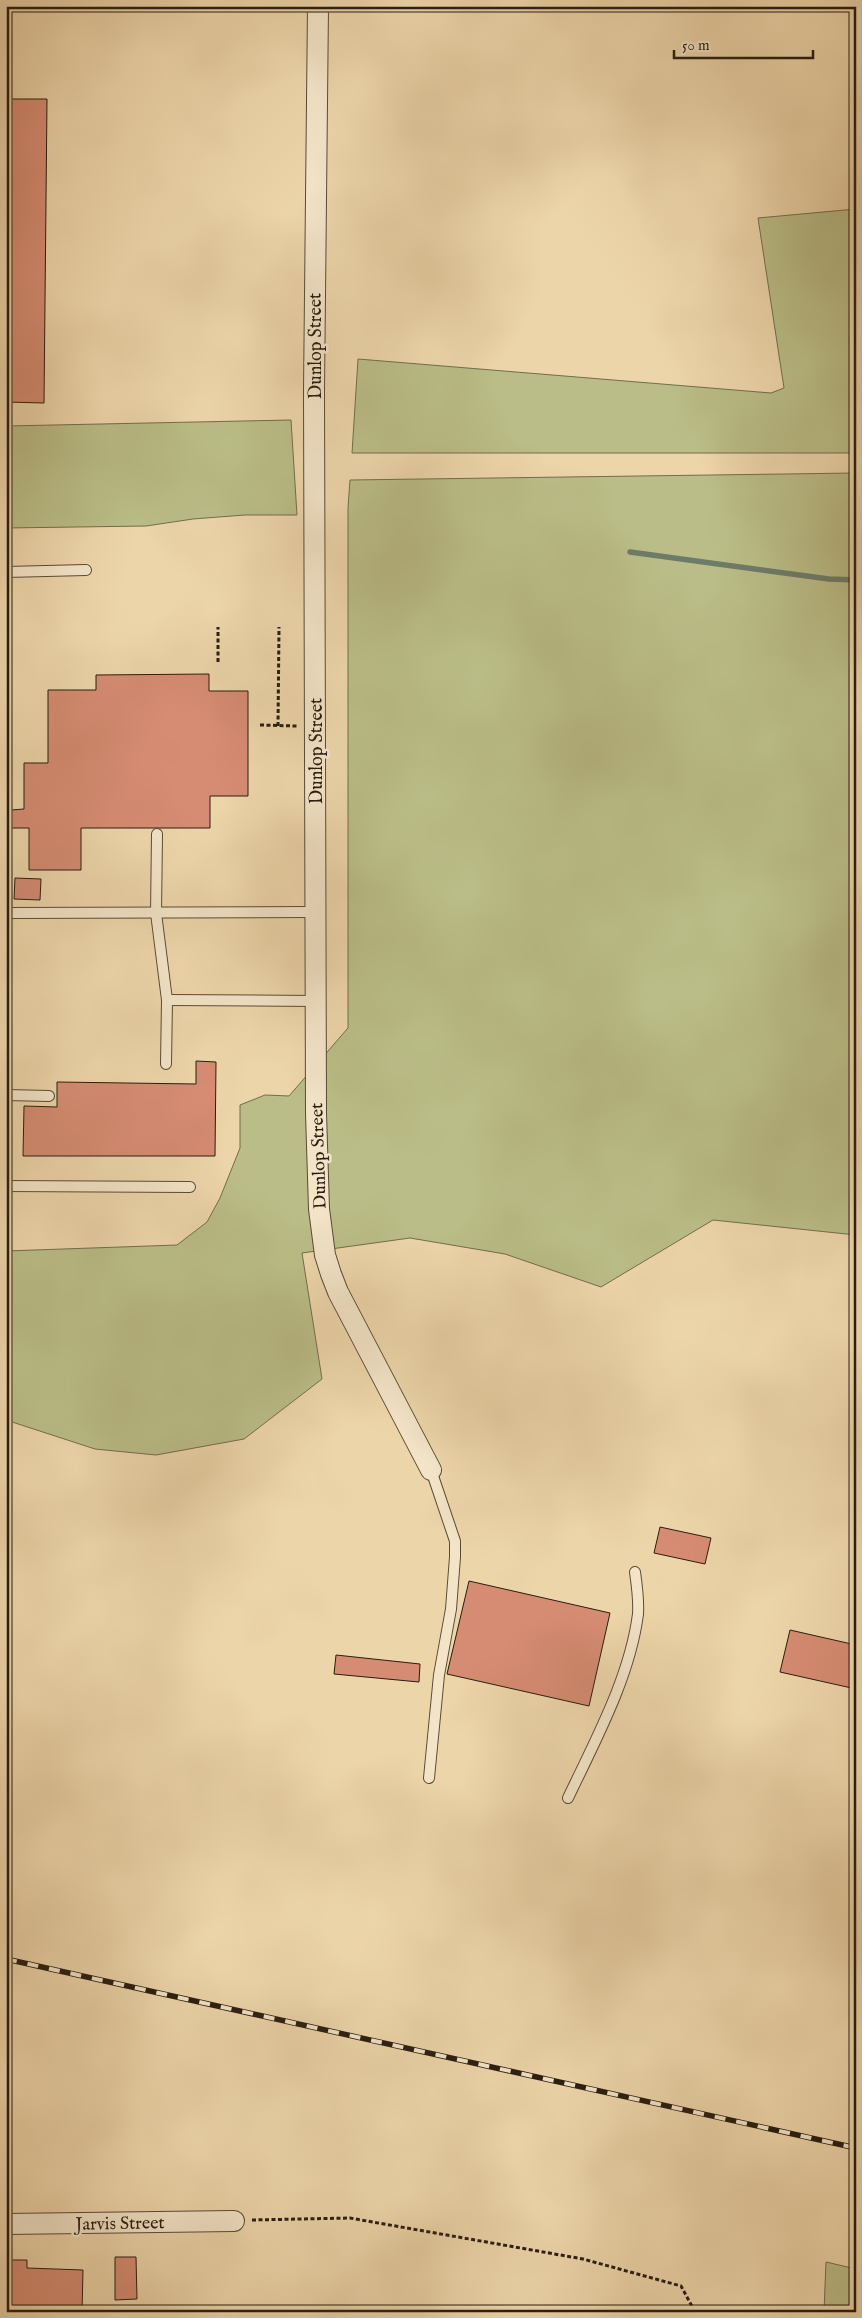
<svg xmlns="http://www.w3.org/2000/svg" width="862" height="2318" viewBox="0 0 862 2318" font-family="'IM FELL English',serif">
	<rect width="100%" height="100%" fill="#edd5aa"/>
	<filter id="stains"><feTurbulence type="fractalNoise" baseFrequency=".004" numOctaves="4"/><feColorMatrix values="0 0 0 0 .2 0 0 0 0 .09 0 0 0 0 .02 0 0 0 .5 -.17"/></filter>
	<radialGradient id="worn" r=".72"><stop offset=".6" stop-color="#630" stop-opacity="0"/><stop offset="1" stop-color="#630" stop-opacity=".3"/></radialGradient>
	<!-- green -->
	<g fill="#babd87" stroke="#726d4c">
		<path d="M 856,209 L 856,453 L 352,453 L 358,359 L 771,393 L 784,388 L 758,218 Z"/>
		<path d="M 291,420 L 297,515 L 245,515 L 193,519 L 146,526 L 6,528 L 6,426 Z"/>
		<path d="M 856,473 L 856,1235 L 713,1220 L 601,1287 L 505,1254 L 410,1238 L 302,1253 L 322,1379 L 244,1439 L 156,1455 L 95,1449 L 6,1420 L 6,1251 L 177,1245 L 207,1222 L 220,1198 L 240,1148 L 240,1105 L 265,1095 L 289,1096 L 348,1028 L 348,508 L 350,480 Z"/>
		<path d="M 826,2262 L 856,2269 L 856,2312 L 824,2312 Z"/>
	</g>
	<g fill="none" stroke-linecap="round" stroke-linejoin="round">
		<!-- stream -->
		<path stroke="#6d7b6a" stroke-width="5.5" d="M 630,552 L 829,579 L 856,580"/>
	</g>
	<!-- building -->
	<g fill="#d68c73" stroke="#291d10">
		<path d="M 6,99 L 47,99 L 44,403 L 6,402 Z"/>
		<path d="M 209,674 L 209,691 L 248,691 L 248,796 L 210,796 L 210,828 L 81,828 L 81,870 L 29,870 L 29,828 L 11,828 L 11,810 L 24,809 L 24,763 L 48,763 L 48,690 L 96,690 L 96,675 Z"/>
		<path d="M 15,878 L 41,879 L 40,900 L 14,899 Z"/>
		<path d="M 196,1061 L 216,1062 L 215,1156 L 23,1156 L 24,1106 L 57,1107 L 57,1082 L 196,1084 Z"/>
		<path d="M 660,1527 L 711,1538 L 705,1564 L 654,1553 Z"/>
		<path d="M 469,1581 L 610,1613 L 589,1706 L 447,1674 Z"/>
		<path d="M 790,1630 L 856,1645 L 856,1689 L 780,1672 Z"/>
		<path d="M 336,1655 L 420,1664 L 419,1682 L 334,1674 Z"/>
		<path d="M 115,2257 L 136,2257 L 137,2299 L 115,2300 Z"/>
		<path d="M 6,2260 L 27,2260 L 27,2268 L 83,2270 L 82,2312 L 6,2312 Z"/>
	</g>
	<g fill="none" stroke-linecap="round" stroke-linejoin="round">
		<!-- lane casing -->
		<g stroke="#5a4b36" stroke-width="12">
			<g id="lane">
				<path d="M 6,572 L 86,570"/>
				<path d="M 157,834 L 156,913 L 167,1000 L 166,1064"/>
				<path d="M 6,913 L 316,912"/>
				<path d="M 167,1000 L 316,1001"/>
				<path d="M 6,1095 L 49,1096"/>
				<path d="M 6,1186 L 190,1187"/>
				<path d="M 429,1778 L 439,1675 L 451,1609 L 455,1557 L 455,1541 L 431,1470"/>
				<path d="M 568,1798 C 595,1741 630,1677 638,1614 C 639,1600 637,1586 635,1572"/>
			</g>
		</g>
		<!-- street casing -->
		<g stroke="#5a4b36" stroke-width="22">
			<g id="street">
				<path d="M 318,6 L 314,391 L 316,1113 L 319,1209 L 325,1255 L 331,1274 L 338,1292 L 431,1470"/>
				<path d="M 6,2224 L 234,2221"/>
			</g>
		</g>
		<!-- path -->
		<g stroke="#291d10" stroke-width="3" stroke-dasharray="4 2.5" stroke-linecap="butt">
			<path d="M 218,662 L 218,627"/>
			<path d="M 260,725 L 297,726"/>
			<path d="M 278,726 L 279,627"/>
			<path d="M 252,2220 L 350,2218 L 583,2259 L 681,2286 L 695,2312"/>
		</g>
		<!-- lane -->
		<use href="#lane" stroke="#f3e4c8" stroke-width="10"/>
		<!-- street -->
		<use href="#street" stroke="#f3e4c8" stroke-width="20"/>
		<!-- rail casing -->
		<g stroke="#291d10" stroke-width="5.5">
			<path id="rail" d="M 6,1959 L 856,2148"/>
		</g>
		<!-- rail -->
		<use href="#rail" stroke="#f3e4c8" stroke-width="4" stroke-dasharray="11" stroke-linecap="butt"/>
	</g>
	<g text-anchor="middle" stroke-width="5" stroke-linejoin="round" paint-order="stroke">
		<!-- street labels -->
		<g font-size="18" fill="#291d10" stroke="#f3e4c8">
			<text transform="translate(315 346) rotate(-90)" y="6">Dunlop Street</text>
			<text transform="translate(316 751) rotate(-90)" y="6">Dunlop Street</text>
			<text transform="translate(318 1156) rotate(-92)" y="6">Dunlop Street</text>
			<text transform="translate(120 2223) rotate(-1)" y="6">Jarvis Street</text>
		</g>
	</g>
	<!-- margin -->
	<rect width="862" height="2318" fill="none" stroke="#edd5aa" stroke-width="25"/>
	<rect x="8" y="8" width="847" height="2303" fill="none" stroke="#291d10" stroke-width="2.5"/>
	<rect x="12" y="12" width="837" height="2293" fill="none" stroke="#291d10"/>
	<!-- scale -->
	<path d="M674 50v8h139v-8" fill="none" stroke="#291d10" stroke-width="2.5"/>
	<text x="682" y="50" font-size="15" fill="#291d10" stroke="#f3e4c8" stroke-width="4" paint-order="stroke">50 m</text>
	<rect width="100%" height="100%" filter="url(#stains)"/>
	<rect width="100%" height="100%" fill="url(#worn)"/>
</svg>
